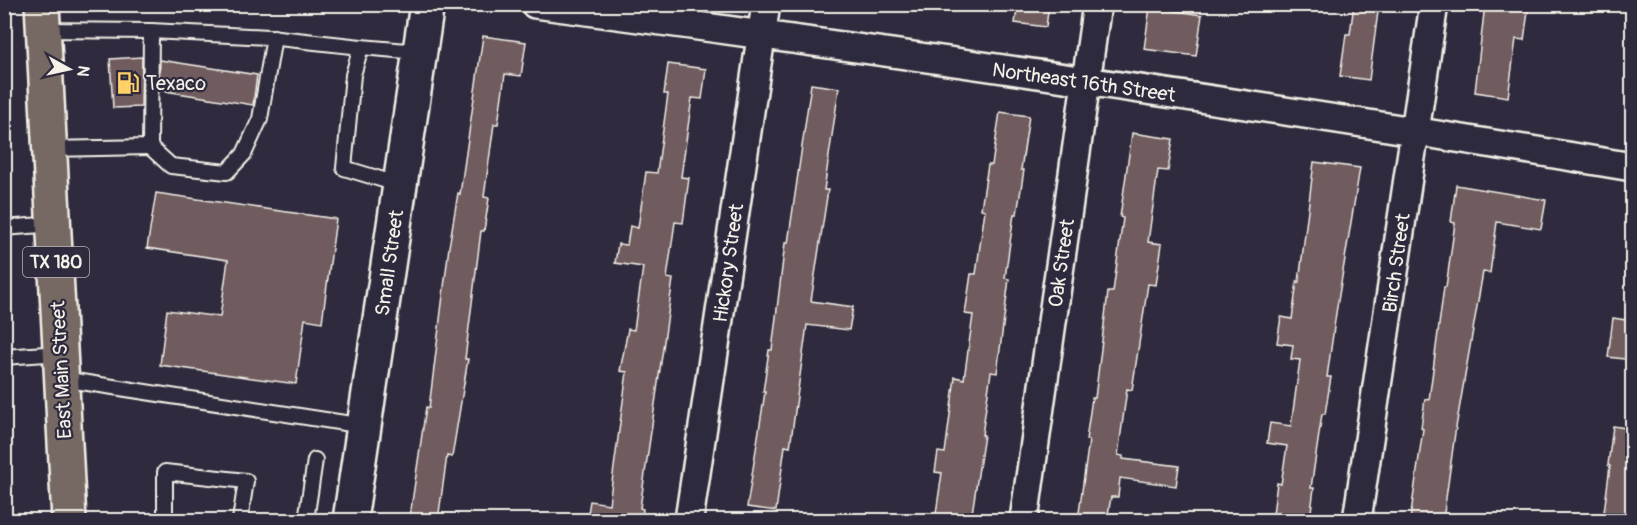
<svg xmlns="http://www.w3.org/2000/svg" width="1637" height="525" viewBox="0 0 1637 525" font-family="Pangolin,sans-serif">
	<rect width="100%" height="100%" fill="#2f2a3d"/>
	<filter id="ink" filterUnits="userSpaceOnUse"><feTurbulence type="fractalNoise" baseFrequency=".0167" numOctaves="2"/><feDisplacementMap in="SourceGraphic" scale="12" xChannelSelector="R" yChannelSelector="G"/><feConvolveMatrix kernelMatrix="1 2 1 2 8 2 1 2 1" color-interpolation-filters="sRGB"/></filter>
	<g filter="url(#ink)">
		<!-- building -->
		<g fill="#705c5e" stroke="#f4f1e8" stroke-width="1.5">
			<path d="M 1018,4 L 1049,4 L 1046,27 L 1015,23 Z"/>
			<path d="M 1354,4 L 1379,4 L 1369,80 L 1340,76 L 1346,34 L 1350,34 Z"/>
			<path d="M 1485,4 L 1529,4 L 1524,40 L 1516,39 L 1508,97 L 1475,92 Z"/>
			<path d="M 1150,7 L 1202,15 L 1196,56 L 1144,49 Z"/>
			<path d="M 483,36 L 526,42 L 521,76 L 505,74 L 498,124 L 494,124 L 484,197 L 489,198 L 484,231 L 481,231 L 465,359 L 468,359 L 452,457 L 447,456 L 438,520 L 410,516 L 426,407 L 429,408 L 449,247 L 458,193 L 460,194 Z"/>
			<path d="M 142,57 L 141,107 L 113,108 L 110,59 Z"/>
			<path d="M 160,60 L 257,75 L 253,105 L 159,90 Z"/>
			<path d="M 668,64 L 706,69 L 702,99 L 692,98 L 681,177 L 689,178 L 683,223 L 675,222 L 667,278 L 673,279 L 640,508 L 643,509 L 642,520 L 587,520 L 590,501 L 609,504 L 627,372 L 620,371 L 628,329 L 634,330 L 643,267 L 615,263 L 618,244 L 627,245 L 630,226 L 638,228 L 646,172 L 657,173 L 668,94 L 664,94 Z"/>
			<path d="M 811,84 L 839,88 L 824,190 L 828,190 L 811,301 L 853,307 L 849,330 L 807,325 L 790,447 L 785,446 L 776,511 L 747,507 L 765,392 L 763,392 L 769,350 L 772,350 L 785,243 L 788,243 Z"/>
			<path d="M 1000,112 L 1029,116 L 1021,170 L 1024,170 L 1017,214 L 1014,214 L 1005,278 L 1009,279 L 997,373 L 991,372 L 982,435 L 984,435 L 971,520 L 935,520 L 942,473 L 935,472 L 938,452 L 945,453 L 955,377 L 964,379 L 973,315 L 965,314 L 971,274 L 976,274 L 985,210 L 981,209 L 988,165 L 992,165 Z"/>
			<path d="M 1132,133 L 1173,139 L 1168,171 L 1158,170 L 1148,242 L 1162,244 L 1156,285 L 1148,284 L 1132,390 L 1127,389 L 1118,455 L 1123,456 L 1123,459 L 1179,466 L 1176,486 L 1120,478 L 1118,497 L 1111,497 L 1107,520 L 1078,520 L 1089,440 L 1086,440 L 1092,398 L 1095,398 L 1108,292 L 1113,292 L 1123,218 L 1120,217 Z"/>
			<path d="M 1314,162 L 1360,168 L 1336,313 L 1327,377 L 1331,377 L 1325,414 L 1322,414 L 1311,488 L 1314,488 L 1310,519 L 1273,514 L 1277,483 L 1281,484 L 1287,446 L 1267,443 L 1270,423 L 1291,426 L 1300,360 L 1291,359 L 1293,345 L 1277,343 L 1281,317 L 1292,319 L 1297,281 L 1299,282 Z"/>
			<path d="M 1456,185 L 1546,200 L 1541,229 L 1497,222 L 1490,273 L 1483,272 L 1455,433 L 1443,520 L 1410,520 L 1423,429 L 1421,428 L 1425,399 L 1429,400 L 1444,287 L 1446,287 L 1455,223 L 1451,222 Z"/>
			<path d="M 156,193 L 336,219 L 322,322 L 305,319 L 296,384 L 160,365 L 167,310 L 220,317 L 228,260 L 147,248 Z"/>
			<path d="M 1613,318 L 1632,321 L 1632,360 L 1608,357 Z"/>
			<path d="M 1613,426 L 1632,429 L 1632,520 L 1603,520 L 1610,466 L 1608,465 Z"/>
		</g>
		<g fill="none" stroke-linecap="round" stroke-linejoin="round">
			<!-- service casing -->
			<g stroke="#f4f1e8" stroke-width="18">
				<g id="service">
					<path d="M 43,30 L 151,31 L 269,37 L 361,47"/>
					<path d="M 150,147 L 171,166 L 227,172 L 244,154 L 260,119 L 274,37"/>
					<path d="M 49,149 L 150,147 L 151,31"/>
					<path d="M 400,185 L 344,168 L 353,75 L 361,47 L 419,52"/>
					<path d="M 4,228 L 54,224"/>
					<path d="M 4,357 L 60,353"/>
					<path d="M 62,379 L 364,426"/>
					<path d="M 165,520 L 165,472 L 246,481 L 240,520"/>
					<path d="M 306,520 L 315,460"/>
				</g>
			</g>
			<!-- minor casing -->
			<g stroke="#f4f1e8" stroke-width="32">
				<g id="minor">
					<path d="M 535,4 C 902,53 1268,105 1632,167"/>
					<path d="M 689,520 L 766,4"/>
					<path d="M 1024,520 L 1097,4"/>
					<path d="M 1357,520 L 1434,4"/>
				</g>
			</g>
			<!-- tertiary casing -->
			<g stroke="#f4f1e8" stroke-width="38">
				<path id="tertiary" d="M 350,520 L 427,4"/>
			</g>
			<!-- primary casing -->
			<g stroke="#f4f1e8" stroke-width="38">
				<path id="primary" d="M 42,4 L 69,520"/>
			</g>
			<!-- service -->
			<use href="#service" stroke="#2f2a3d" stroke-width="14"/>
			<!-- minor -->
			<use href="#minor" stroke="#2f2a3d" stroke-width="27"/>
			<!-- tertiary -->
			<use href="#tertiary" stroke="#2f2a3d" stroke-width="33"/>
			<!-- primary -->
			<use href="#primary" stroke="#766964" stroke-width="33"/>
		</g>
	</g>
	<!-- icons -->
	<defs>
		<g id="fuel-bare" transform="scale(1.8)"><path d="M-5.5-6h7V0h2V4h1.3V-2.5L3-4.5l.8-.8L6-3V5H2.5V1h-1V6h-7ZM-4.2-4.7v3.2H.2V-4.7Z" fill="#ffd166" stroke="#2f2a3d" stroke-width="2.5" paint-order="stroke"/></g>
	</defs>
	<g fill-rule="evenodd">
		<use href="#fuel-bare" x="128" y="83"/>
	</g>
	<g text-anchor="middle" stroke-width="4.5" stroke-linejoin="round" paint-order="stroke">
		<!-- shield labels -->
		<rect fill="#2f2a3d" stroke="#b9b5b5" stroke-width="1.5" x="23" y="247" width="66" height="30" rx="4.5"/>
		<g font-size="18" font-weight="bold" fill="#f4f1e8">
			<text x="56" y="268">TX 180</text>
		</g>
		<!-- street labels -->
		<g font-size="20" fill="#f4f1e8" stroke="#2f2a3d">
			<text transform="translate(1084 82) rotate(8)" y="7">Northeast 16th Street</text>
			<text transform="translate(389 263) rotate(-82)" y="7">Small Street</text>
			<text transform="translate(728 263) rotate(-82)" y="7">Hickory Street</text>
			<text transform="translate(1061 263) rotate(-82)" y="7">Oak Street</text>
			<text transform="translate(1396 263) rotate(-82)" y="7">Birch Street</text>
			<text transform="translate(61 370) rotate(-93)" y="7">East Main Street</text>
		</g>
		<!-- poi labels -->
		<g font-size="20" fill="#f4f1e8" stroke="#2f2a3d" text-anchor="start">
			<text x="146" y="90">Texaco</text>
		</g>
	</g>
	<!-- margin -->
	<rect width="1637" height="525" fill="none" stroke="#2f2a3d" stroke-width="24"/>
	<rect x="12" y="12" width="1613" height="501" fill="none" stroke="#f4f1e8" stroke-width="2" filter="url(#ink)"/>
	<!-- north arrow -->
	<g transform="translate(69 69) rotate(98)" stroke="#2f2a3d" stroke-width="4.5" paint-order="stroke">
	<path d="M0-4.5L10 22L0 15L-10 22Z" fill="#f4f1e8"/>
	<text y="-9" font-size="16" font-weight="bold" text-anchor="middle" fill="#f4f1e8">N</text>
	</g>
</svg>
